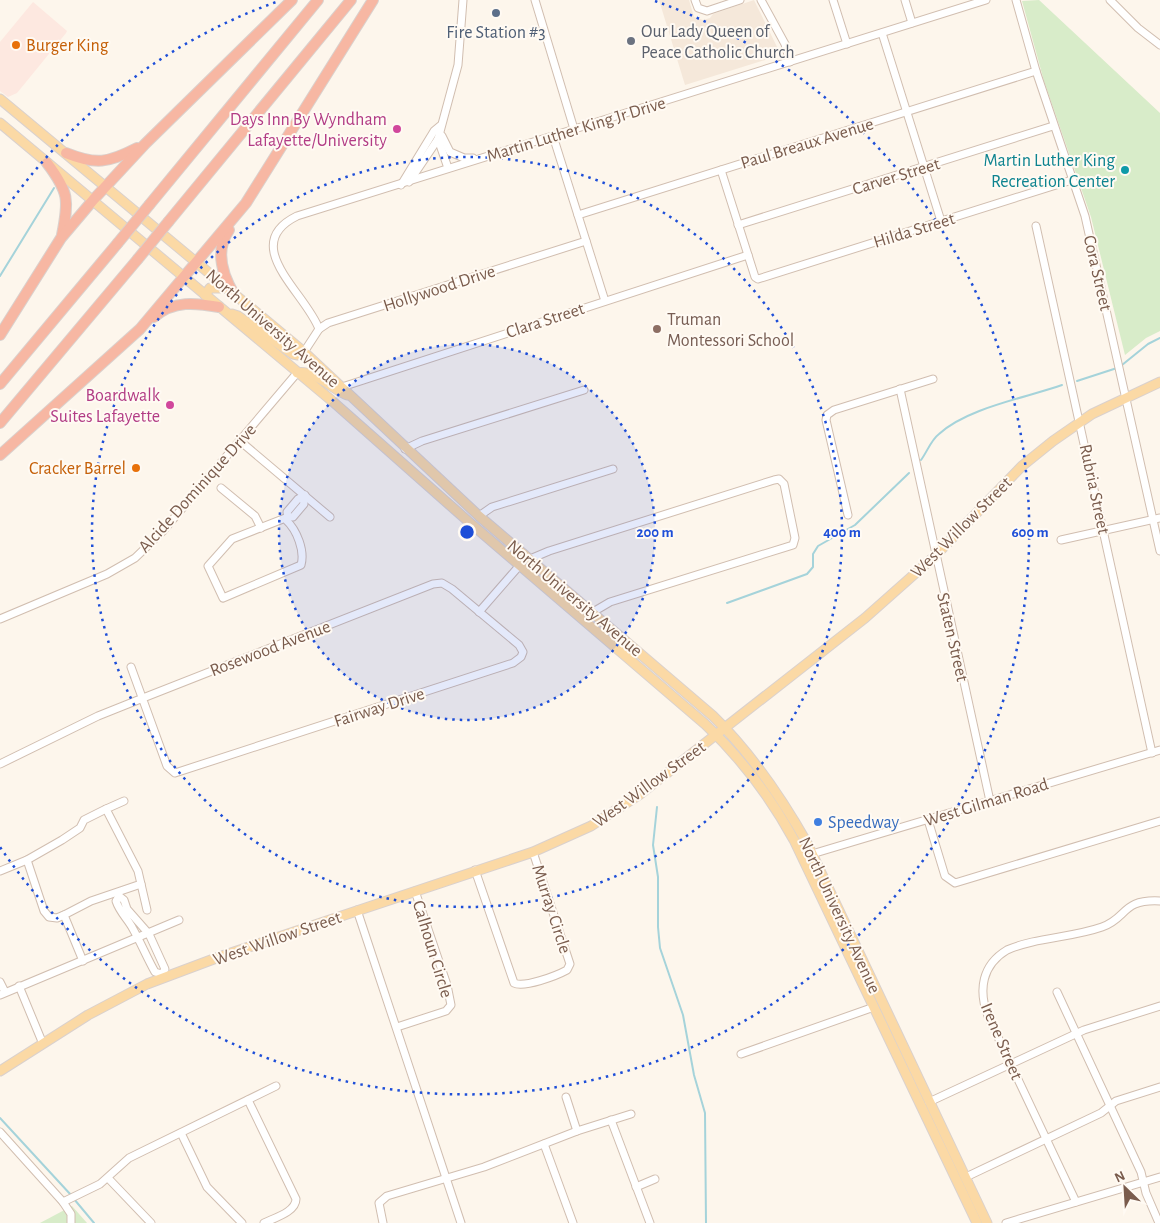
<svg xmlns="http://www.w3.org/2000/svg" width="1160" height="1223" viewBox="0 0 1160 1223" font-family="'Alegreya Sans',sans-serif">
	<rect width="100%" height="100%" fill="#fdf6ec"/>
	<!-- residential -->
	<path fill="#f5e8da" d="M 659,0 L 689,0 L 694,17 L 703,20 L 710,18 L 713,14 L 754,0 L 781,55 L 685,85 Z"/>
	<!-- commercial -->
	<path fill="#fde8e0" d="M 33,2 L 67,31 L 66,33 L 17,93 L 8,97 L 0,91 L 0,42 Z"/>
	<!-- green -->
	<g fill="#d8ecc9">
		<path d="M 1039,0 L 1160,113 L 1160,331 L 1146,338 L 1125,355 L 1091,217 L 1044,81 L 1022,1 Z"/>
		<path d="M 72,1206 L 87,1223 L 40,1223 Z"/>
	</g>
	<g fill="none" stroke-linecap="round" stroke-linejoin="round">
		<!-- stream -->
		<g stroke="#a5d3da" stroke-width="2">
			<path d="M 0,276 L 54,188"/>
			<path d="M 1122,365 L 1148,344 L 1160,338"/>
			<path d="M 1077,381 L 1117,368"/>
			<path d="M 921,460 C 927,452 931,440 939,434 C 967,408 1025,398 1062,385"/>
			<path d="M 727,603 L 807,574 L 813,567 L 813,554 L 818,546 L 855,525 L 909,473"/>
			<path d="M 657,807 L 653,845 L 658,877 L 658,927 L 660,948 L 683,1015 L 694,1075 L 705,1113 L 706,1223"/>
			<path d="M 0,1118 L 71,1195"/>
			<path d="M 74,1199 L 94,1223"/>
		</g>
		<!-- minor casing -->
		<g stroke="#d1beb0" stroke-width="9">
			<g id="minor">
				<path d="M 535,0 L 574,129"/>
				<path d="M 695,0 L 698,8 L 707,11 L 740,0"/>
				<path d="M 761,0 L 785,44 L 790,62"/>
				<path d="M 833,0 L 847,44"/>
				<path d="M 905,0 L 912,23"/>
				<path d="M 1016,0 L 1036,71 L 1085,216 L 1160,551"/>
				<path d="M 1110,0 L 1138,28 L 1160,45"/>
				<path d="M 882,33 L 941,221"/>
				<path d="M 442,136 L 450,152 L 464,158 L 473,158"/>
				<path d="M 553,136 L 605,301"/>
				<path d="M 448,168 L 438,139 L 458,65 L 463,0"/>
				<path d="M 721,170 L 755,277 L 758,279 L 1072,180"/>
				<path d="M 409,182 L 438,139"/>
				<path d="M 401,185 L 434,131 L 440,126"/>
				<path d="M 578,215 L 1036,71"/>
				<path d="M 738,225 L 1053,126"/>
				<path d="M 1036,226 L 1152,753"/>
				<path d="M 319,329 C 306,293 238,245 297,216 L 986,0"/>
				<path d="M 304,352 L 319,329 L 328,323 L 586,241"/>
				<path d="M 342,387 L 748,255"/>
				<path d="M 900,389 L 990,801"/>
				<path d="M 240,441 L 330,517"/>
				<path d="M 405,449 L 422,441 L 584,390"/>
				<path d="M 221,488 L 255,516 L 261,528"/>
				<path d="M 303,498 L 304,504 L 293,517 L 288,517 L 287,512 L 298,499 L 305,495"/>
				<path d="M 848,515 L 826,420 L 827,415 L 834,410 L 933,379"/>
				<path d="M 479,516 L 492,507 L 613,469"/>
				<path d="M 286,520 C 297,530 305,551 301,565 L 223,598 L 208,566 L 232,539 L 288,517"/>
				<path d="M 1061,540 L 1160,518"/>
				<path d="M 530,559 L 549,551 L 774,480 L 779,479 L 784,484 L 795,538 L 793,545 L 610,602 L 593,612"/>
				<path d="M 479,612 L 520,565"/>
				<path d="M 0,619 L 107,574 L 135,558 L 163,531 L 297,373"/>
				<path d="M 0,764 L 98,716 L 143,698 L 433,584 L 442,583 L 452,589 L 519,645 L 523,652 L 521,657 L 513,663 L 175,773 L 167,766 L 131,667"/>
				<path d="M 928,820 L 945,876 L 955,883 L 1160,821"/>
				<path d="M 812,854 L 1160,750"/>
				<path d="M 27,860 L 44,911 L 49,917 L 57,918 L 64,915"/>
				<path d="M 475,870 L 514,983 C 524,988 556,976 567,970 L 570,964 L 533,852"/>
				<path d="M 0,871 L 27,860 L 62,840 L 80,828 L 84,820 L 106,809"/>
				<path d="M 141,884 L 147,910"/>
				<path d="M 357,910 L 461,1223"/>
				<path d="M 83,961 L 64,915 L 91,901 L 141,884 L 138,871 L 106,809 L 124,801"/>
				<path d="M 162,974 L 155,972 C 147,958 141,943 133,929 C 128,919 120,913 116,901 L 119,896 L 124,900 L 127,909 L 149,934 L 165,969 L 162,974 L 164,977"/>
				<path d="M 0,982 L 5,992"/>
				<path d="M 19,986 L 43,1044"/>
				<path d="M 1057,992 L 1141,1172 L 1146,1193 L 1159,1223"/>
				<path d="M 0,995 L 179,920"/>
				<path d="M 397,1027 L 446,1011 L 451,1005 L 447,985 L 415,891"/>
				<path d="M 741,1054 L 874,1007"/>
				<path d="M 566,1097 L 577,1131"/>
				<path d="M 248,1100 L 296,1199 C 296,1212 274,1218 264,1223"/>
				<path d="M 929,1102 L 1084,1030 L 1160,1006"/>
				<path d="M 611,1120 L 650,1223"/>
				<path d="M 0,1132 L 63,1202 L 71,1214 L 71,1223"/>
				<path d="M 181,1133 L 207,1187 L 242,1223"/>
				<path d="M 544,1144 L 573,1223"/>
				<path d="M 966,1177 L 1101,1113 L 1116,1101 L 1160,1087"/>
				<path d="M 108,1178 L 151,1223"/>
				<path d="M 636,1187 L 655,1179"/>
				<path d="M 63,1202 L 100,1184 L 129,1158 L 276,1086"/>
				<path d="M 1076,1202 L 988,1016 C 978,990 982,965 1007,950 C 1037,937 1071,938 1102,927 C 1128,918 1121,899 1160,901"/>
				<path d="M 383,1223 L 379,1203 L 387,1196 L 484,1167 L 577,1131 L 631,1114"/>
				<path d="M 1006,1223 L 1160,1177"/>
			</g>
		</g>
		<!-- major casing -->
		<g stroke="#dad1cd" stroke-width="11">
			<g id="major">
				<path d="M 0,99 L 304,352 L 479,516 L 713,716 C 751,753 781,797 807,843 L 987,1223"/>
				<path d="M 0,123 L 331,400 L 469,522 L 705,724 C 740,757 771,798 794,840 L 977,1223"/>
				<path d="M 205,295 L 210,288 L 226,288"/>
				<path d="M 232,314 L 238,316 L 293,354 L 298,355 L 304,352"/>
				<path d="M 297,373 C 313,369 332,389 347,395"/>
				<path d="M 0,1071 L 88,1015 L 147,984 L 219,957 L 533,852 L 591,826 L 639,795 L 865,618 L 936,555 L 1022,466 L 1053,441 L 1092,414 L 1160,382"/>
			</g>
		</g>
		<!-- highway casing -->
		<g stroke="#dad1cd" stroke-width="12">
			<g id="highway">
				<path d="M 66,153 C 96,165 108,163 137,148"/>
				<path d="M 47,163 C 69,192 69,200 62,235"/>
				<path d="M 150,204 L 318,0"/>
				<path d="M 169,221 L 351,0"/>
				<path d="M 229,230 C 214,251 223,276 235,296"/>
				<path d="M 154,317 C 174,300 196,303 219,307"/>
				<path d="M 0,335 L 61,238 L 94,199 L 145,144 L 292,0"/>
				<path d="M 0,384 L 117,244"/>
				<path d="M 0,423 L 137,260"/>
				<path d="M 0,455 L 140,329 L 246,203 L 373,0"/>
			</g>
		</g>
		<!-- minor -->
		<use href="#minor" stroke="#fff" stroke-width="7"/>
		<!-- major -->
		<use href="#major" stroke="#fbd9a5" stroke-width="9"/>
		<!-- highway -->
		<use href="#highway" stroke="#f7b7a3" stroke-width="10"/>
		<!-- highway-bridge casing -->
		<g stroke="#dad1cd" stroke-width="12" stroke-linecap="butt">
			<g id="highway-bridge">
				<path d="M 117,244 L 150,204"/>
				<path d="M 137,260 L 169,221"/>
			</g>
		</g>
		<!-- highway-bridge -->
		<use href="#highway-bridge" stroke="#f7b7a3" stroke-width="10"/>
	</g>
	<!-- distance rings -->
	<circle cx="467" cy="532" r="188" fill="#1d4ed8" fill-opacity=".12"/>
	<g fill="none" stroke="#1d4ed8" stroke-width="2.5" stroke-dasharray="2.5 5">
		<circle cx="467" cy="532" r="188"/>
		<circle cx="467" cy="532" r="375"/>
		<path d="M0 217A563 563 0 0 1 279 1M655 1A563 563 0 1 1 0 847"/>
	</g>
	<!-- markers -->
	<circle fill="#5c6f8a" stroke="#fffaf3" stroke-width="2" cx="496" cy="13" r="5"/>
	<circle fill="#6b7280" stroke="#fffaf3" stroke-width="2" cx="631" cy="41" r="5"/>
	<g fill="#e8710a" stroke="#fffaf3" stroke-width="2">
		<circle cx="16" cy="45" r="5"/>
		<circle cx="136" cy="468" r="5"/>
	</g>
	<g fill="#d1479c" stroke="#fffaf3" stroke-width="2">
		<circle cx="397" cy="129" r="5"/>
		<circle cx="170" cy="405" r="5"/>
	</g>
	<circle fill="#0f9aa8" stroke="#fffaf3" stroke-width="2" cx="1125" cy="170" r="5"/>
	<circle fill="#8d6e63" stroke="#fffaf3" stroke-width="2" cx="657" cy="329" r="5"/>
	<circle fill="#3f7fe0" stroke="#fffaf3" stroke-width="2" cx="818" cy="822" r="5"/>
	<g text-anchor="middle" stroke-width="4" stroke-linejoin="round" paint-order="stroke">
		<!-- worship labels -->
		<g font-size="18" fill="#5b616d" stroke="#fffaf3" text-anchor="start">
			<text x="641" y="37">Our Lady Queen of<tspan x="641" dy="21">Peace Catholic Church</tspan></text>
		</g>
		<!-- service labels -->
		<g font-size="18" fill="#4e5e75" stroke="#fffaf3">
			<text x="496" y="38">Fire Station #3</text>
		</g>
		<!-- food labels -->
		<g font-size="18" fill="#c56008" stroke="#fffaf3" text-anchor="start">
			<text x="26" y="51">Burger King</text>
			<text x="126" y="474" text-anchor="end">Cracker Barrel</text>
		</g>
		<!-- hotel labels -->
		<g font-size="18" fill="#b23c85" stroke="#fffaf3" text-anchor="end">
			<text x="387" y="125">Days Inn By Wyndham<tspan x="387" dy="21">Lafayette/University</tspan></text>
			<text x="160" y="401">Boardwalk<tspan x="160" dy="21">Suites Lafayette</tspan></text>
		</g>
		<!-- street labels -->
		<g font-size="18" fill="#7a5c4d" stroke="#fffaf3">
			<text transform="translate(576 129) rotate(-17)" y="6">Martin Luther King Jr Drive</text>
			<text transform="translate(807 143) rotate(-17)" y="6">Paul Breaux Avenue</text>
			<text transform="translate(896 176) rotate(-17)" y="6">Carver Street</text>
			<text transform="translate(914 230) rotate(-17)" y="6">Hilda Street</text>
			<text transform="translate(1098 273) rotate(77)" y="6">Cora Street</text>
			<text transform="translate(439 288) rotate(-18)" y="6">Hollywood Drive</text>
			<text transform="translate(545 320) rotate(-18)" y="6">Clara Street</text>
			<text transform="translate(273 328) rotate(41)" y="6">North University Avenue</text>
			<text transform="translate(197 488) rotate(-48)" y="6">Alcide Dominique Drive</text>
			<text transform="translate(1095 489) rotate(78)" y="6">Rubria Street</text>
			<text transform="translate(961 527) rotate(-45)" y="6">West Willow Street</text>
			<text transform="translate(575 598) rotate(40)" y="6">North University Avenue</text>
			<text transform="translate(953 637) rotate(77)" y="6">Staten Street</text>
			<text transform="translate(270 648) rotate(-21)" y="6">Rosewood Avenue</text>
			<text transform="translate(379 707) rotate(-18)" y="6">Fairway Drive</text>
			<text transform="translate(649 784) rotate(-36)" y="6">West Willow Street</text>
			<text transform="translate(986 802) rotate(-17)" y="6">West Gilman Road</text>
			<text transform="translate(552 909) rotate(72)" y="6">Murray Circle</text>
			<text transform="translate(840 915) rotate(65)" y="6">North University Avenue</text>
			<text transform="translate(277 938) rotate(-19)" y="6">West Willow Street</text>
			<text transform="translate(433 949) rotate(73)" y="6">Calhoun Circle</text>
			<text transform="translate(1002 1041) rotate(67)" y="6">Irene Street</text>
		</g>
		<!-- culture labels -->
		<g font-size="18" fill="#0d838f" stroke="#fffaf3" text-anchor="end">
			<text x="1115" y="166">Martin Luther King<tspan x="1115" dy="21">Recreation Center</tspan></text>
		</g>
		<!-- education labels -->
		<g font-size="18" fill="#785e54" stroke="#fffaf3" text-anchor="start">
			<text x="667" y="325">Truman<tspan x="667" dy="21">Montessori School</tspan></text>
		</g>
		<!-- shop labels -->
		<g font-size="18" fill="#366cbe" stroke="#fffaf3" text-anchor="start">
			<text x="828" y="828">Speedway</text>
		</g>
	</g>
	<circle cx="467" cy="532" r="8" fill="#1d4ed8" stroke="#fffaf3" stroke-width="2.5"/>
	<g font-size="15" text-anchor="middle" font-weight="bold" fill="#1d4ed8" stroke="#fffaf3" stroke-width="4" stroke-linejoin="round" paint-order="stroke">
		<text x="655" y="537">200 m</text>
		<text x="842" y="537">400 m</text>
		<text x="1030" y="537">600 m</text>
	</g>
	<!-- north arrow -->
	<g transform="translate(1125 1188) rotate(335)" stroke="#fffaf3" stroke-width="4" paint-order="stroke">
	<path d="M0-4L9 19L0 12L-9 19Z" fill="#7a5c4d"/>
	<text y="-8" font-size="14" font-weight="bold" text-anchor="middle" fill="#7a5c4d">N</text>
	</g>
</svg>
